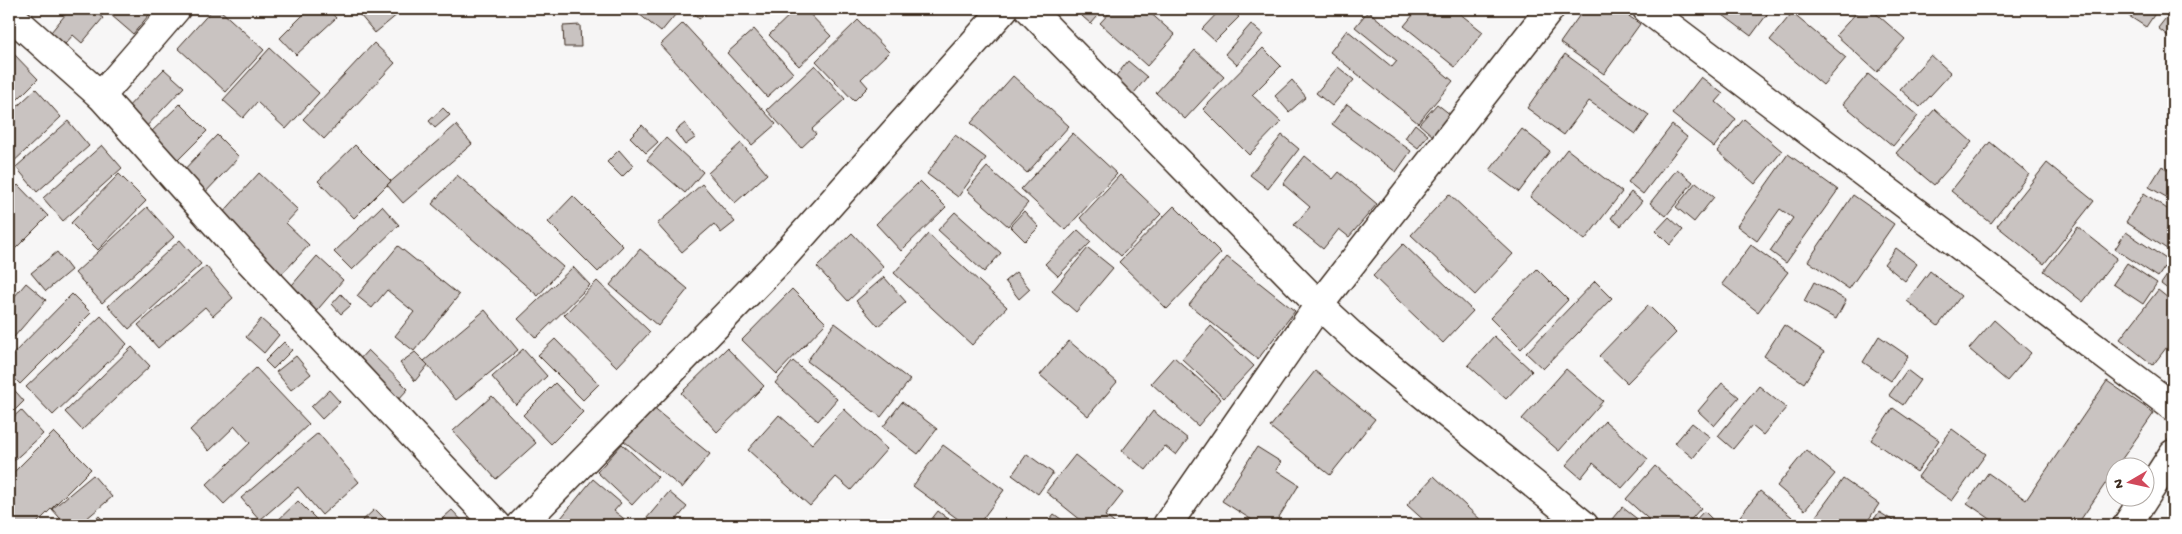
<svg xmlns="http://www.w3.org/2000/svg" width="2182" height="534" viewBox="0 0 2182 534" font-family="'Gochi Hand',sans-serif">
	<rect width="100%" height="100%" fill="#f7f6f6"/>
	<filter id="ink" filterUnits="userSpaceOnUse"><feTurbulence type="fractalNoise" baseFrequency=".02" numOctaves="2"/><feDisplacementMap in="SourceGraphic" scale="10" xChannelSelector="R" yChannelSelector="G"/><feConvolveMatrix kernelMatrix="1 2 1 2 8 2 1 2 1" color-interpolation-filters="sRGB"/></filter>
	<g filter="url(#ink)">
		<!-- building -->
		<g fill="#c9c3c1" stroke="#3b2a1e">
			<path d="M 70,9 L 92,9 L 103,18 L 82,43 L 73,35 L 65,44 L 51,32 Z"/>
			<path d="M 104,9 L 154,9 L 133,34 Z"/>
			<path d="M 213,9 L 219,9 L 264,50 L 226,92 L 178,48 Z"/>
			<path d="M 309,9 L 328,9 L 336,18 L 296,55 L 280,38 Z"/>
			<path d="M 355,9 L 394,9 L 398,14 L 375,33 Z"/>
			<path d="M 633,9 L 680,9 L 661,32 Z"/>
			<path d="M 691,9 L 712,9 L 699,19 Z"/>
			<path d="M 796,9 L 805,9 L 831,36 L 799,66 L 769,35 Z"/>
			<path d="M 1074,9 L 1104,9 L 1091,24 Z"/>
			<path d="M 1113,9 L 1146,9 L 1175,35 L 1147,66 L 1100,23 Z"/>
			<path d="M 1221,9 L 1230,9 L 1239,17 L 1215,41 L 1202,29 Z"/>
			<path d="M 1418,9 L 1454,9 L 1483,32 L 1455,67 L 1404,26 Z"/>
			<path d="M 1584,9 L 1619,9 L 1640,24 L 1604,74 L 1560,43 Z"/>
			<path d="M 1715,9 L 1771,9 L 1751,36 Z"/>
			<path d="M 1860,9 L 1871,9 L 1905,39 L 1877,72 L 1836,35 Z"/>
			<path d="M 2118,9 L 2158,9 L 2146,27 Z"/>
			<path d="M 2173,9 L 2173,40 L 2158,28 Z"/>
			<path d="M 1368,11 L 1453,81 L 1418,123 L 1330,52 L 1347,30 L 1392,67 L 1397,61 L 1355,27 Z"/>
			<path d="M 1792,13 L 1846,58 L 1823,85 L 1770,40 Z"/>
			<path d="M 858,20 L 889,52 L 861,79 L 868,87 L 854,101 L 816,61 Z"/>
			<path d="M 683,23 L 776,124 L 752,145 L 660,45 Z"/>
			<path d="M 1251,24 L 1263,34 L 1237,65 L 1225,54 Z"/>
			<path d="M 580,25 L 581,47 L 564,47 L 563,26 Z"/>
			<path d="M 754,29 L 793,73 L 767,97 L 727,53 Z"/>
			<path d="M 374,43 L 395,63 L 324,139 L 303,119 Z"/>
			<path d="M 270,48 L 319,93 L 286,129 L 257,102 L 243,118 L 223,100 Z"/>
			<path d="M 1263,48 L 1281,66 L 1252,95 L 1281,122 L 1249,155 L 1203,109 Z"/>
			<path d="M 1195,50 L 1224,77 L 1185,119 L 1156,93 Z"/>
			<path d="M 12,52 L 38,79 L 9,108 L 9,55 Z"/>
			<path d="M 1565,54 L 1649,115 L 1636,134 L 1589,101 L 1564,135 L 1527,108 Z"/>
			<path d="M 1931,55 L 1951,73 L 1920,107 L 1900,89 Z"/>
			<path d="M 1128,61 L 1147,77 L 1130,98 L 1111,82 Z"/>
			<path d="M 815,65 L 845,99 L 812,129 L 816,134 L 801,148 L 767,110 Z"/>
			<path d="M 1338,67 L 1354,80 L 1332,106 L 1316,93 Z"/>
			<path d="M 164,69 L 184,87 L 141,132 L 122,113 Z"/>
			<path d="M 1868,74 L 1918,116 L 1893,146 L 1843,104 Z"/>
			<path d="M 1013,76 L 1069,126 L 1027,173 L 971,123 Z"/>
			<path d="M 1701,77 L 1723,94 L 1716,102 L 1736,119 L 1714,147 L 1672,114 Z"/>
			<path d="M 1292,80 L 1306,97 L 1289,112 L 1275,96 Z"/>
			<path d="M 36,89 L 61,117 L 9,166 L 9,114 Z"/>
			<path d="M 180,104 L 207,131 L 174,164 L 147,136 Z"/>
			<path d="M 1347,104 L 1411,151 L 1396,172 L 1332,124 Z"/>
			<path d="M 1437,104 L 1451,115 L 1433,136 L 1419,124 Z"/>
			<path d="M 443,108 L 450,115 L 435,128 L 429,121 Z"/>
			<path d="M 1935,109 L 1972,142 L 1934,185 L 1896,153 Z"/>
			<path d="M 1744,119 L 1782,151 L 1755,184 L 1717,151 Z"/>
			<path d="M 68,121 L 89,146 L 37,192 L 16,167 Z"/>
			<path d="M 685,123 L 695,138 L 685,145 L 675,131 Z"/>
			<path d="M 1415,124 L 1428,135 L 1418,148 L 1405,138 Z"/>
			<path d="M 456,125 L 472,144 L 403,203 L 387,185 Z"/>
			<path d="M 642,125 L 658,142 L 646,153 L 630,137 Z"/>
			<path d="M 1672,125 L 1687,137 L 1643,194 L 1628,182 Z"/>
			<path d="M 1522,129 L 1550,151 L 1519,192 L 1490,170 Z"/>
			<path d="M 1073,133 L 1117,174 L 1065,230 L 1021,189 Z"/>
			<path d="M 217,135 L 239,157 L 201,197 L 178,176 Z"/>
			<path d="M 955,135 L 986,158 L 958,197 L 927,174 Z"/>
			<path d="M 1282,135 L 1299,149 L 1268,189 L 1250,175 Z"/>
			<path d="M 666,138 L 703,172 L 685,193 L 647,160 Z"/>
			<path d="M 1990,142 L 2029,174 L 1991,223 L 1951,191 Z"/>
			<path d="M 741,143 L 767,174 L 735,203 L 708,173 Z"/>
			<path d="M 102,145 L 122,168 L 63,221 L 43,198 Z"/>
			<path d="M 355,145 L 391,181 L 354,218 L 318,181 Z"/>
			<path d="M 1567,149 L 1622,192 L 1585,240 L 1530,197 Z"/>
			<path d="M 619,150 L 633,166 L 622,177 L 607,162 Z"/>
			<path d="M 1788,154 L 1838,190 L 1786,263 L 1770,251 L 1793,218 L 1780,209 L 1757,241 L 1737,226 Z"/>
			<path d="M 1305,156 L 1333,179 L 1339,172 L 1377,204 L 1349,237 L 1339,229 L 1323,249 L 1294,225 L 1310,207 L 1283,184 Z"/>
			<path d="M 2047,163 L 2094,201 L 2044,264 L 1997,226 Z"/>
			<path d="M 2162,166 L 2173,173 L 2173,201 L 2149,187 Z"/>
			<path d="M 987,167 L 1028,203 L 1008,226 L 967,190 Z"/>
			<path d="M 1677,169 L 1693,182 L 1666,216 L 1650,203 Z"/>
			<path d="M 259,173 L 298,210 L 286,223 L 309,245 L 282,274 L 220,216 Z"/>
			<path d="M 119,174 L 146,201 L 98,250 L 71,223 Z"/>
			<path d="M 457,175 L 563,267 L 538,296 L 432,204 Z"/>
			<path d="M 1120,175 L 1161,214 L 1121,256 L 1080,218 Z"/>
			<path d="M 920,181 L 946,207 L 901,251 L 876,224 Z"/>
			<path d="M 1696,182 L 1714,197 L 1694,222 L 1676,207 Z"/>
			<path d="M 702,184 L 735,222 L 721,233 L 714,224 L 682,252 L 657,224 Z"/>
			<path d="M 18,185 L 48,216 L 9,255 L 9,194 Z"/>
			<path d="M 1631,192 L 1642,201 L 1621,226 L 1611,218 Z"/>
			<path d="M 2144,193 L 2173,213 L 2173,253 L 2126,222 Z"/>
			<path d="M 1449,194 L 1513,254 L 1475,295 L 1411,235 Z"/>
			<path d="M 1853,195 L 1894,224 L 1849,289 L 1808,261 Z"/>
			<path d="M 573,196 L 623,246 L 598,272 L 548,222 Z"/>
			<path d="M 382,206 L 399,225 L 352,270 L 334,252 Z"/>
			<path d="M 1174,206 L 1221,253 L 1167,309 L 1119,262 Z"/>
			<path d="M 147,207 L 174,237 L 102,303 L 75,273 Z"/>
			<path d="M 1024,211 L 1039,227 L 1025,241 L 1010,226 Z"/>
			<path d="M 955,212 L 1001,253 L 984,272 L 938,230 Z"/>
			<path d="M 1669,217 L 1683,230 L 1670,245 L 1656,231 Z"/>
			<path d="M 2078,227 L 2117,258 L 2083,302 L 2044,271 Z"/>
			<path d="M 1078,230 L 1091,242 L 1058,276 L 1045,264 Z"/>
			<path d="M 2126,232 L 2169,261 L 2158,277 L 2115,249 Z"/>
			<path d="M 852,233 L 884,267 L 848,301 L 817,267 Z"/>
			<path d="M 928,234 L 1007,307 L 972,345 L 894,273 Z"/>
			<path d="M 180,240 L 201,264 L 129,329 L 108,306 Z"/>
			<path d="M 1403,244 L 1473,311 L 1443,343 L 1373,276 Z"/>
			<path d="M 1751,245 L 1788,272 L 1758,312 L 1722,284 Z"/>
			<path d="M 398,246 L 459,295 L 414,351 L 395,336 L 414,312 L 387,290 L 372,308 L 357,296 Z"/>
			<path d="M 1088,248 L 1113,268 L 1076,312 L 1052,291 Z"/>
			<path d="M 1896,248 L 1917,264 L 1905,281 L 1884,264 Z"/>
			<path d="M 640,249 L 688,289 L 658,326 L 610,285 Z"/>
			<path d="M 57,252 L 71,270 L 46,291 L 31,273 Z"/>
			<path d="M 317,256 L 343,280 L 313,315 L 286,292 Z"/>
			<path d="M 1227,257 L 1295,311 L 1258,359 L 1189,305 Z"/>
			<path d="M 2127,263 L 2157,283 L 2143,304 L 2113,284 Z"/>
			<path d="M 206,266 L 233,298 L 213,316 L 205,307 L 158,348 L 138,325 Z"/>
			<path d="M 573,267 L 590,285 L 536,338 L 518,319 Z"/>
			<path d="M 2173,267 L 2173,293 L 2161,284 Z"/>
			<path d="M 1537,269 L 1568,300 L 1521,349 L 1490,318 Z"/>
			<path d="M 1930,271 L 1961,296 L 1938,326 L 1907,301 Z"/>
			<path d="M 1016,272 L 1030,289 L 1019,299 L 1005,281 Z"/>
			<path d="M 884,277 L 906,302 L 878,326 L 856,301 Z"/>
			<path d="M 597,281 L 650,332 L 617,367 L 564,315 Z"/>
			<path d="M 1595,281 L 1612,298 L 1543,369 L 1526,353 Z"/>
			<path d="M 1814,282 L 1846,300 L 1836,319 L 1804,301 Z"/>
			<path d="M 26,283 L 46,300 L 14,337 L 9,333 L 9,303 Z"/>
			<path d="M 792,289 L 826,323 L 777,374 L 742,340 Z"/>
			<path d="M 2158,290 L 2173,302 L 2173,339 L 2153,365 L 2120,339 Z"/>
			<path d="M 72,294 L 91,313 L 20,384 L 9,373 L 9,358 Z"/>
			<path d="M 341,294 L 351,305 L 341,314 L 332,304 Z"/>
			<path d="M 1648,305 L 1676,333 L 1627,383 L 1599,356 Z"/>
			<path d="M 485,310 L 518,350 L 456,400 L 424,361 Z"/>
			<path d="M 101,316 L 127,344 L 53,415 L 26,387 Z"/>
			<path d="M 261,319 L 279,335 L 264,353 L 246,337 Z"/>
			<path d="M 1994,320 L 2031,353 L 2007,381 L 1969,349 Z"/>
			<path d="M 835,323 L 910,380 L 881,417 L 807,361 Z"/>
			<path d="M 1784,325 L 1824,352 L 1804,383 L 1764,356 Z"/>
			<path d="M 1211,326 L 1254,366 L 1224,398 L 1182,359 Z"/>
			<path d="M 1494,336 L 1532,371 L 1506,399 L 1468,365 Z"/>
			<path d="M 1879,336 L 1908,356 L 1891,381 L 1863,362 Z"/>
			<path d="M 555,339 L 599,384 L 583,400 L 538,355 Z"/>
			<path d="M 1069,341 L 1117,382 L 1088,416 L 1040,375 Z"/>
			<path d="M 284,342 L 292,350 L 273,369 L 265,361 Z"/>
			<path d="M 132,347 L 150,366 L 82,430 L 65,412 Z"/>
			<path d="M 727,348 L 764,386 L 717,432 L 681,393 Z"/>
			<path d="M 523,349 L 547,376 L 516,405 L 492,377 Z"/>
			<path d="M 368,350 L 408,389 L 396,402 L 356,363 Z"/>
			<path d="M 415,352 L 428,365 L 415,381 L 400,363 Z"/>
			<path d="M 296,356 L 311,374 L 291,390 L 276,372 Z"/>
			<path d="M 1174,357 L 1221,399 L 1198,426 L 1151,383 Z"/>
			<path d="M 793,361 L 837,399 L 818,421 L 775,383 Z"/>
			<path d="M 256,368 L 309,424 L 224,504 L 206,485 L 250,443 L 235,426 L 209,451 L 190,430 Z"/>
			<path d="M 1566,369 L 1603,401 L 1559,451 L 1522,419 Z"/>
			<path d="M 1907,370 L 1920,380 L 1903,405 L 1889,395 Z"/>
			<path d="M 1315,371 L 1375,419 L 1330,475 L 1270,427 Z"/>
			<path d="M 2107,381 L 2154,413 L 2117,466 L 2114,466 L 2114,471 L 2077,525 L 1999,525 L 1967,503 L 1988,473 L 2026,500 Z"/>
			<path d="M 555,383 L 583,412 L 551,444 L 523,415 Z"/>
			<path d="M 1722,383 L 1739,397 L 1714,426 L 1698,411 Z"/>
			<path d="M 9,384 L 24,401 L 9,416 Z"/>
			<path d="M 1759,386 L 1786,408 L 1763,435 L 1752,426 L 1733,449 L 1718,436 Z"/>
			<path d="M 329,390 L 340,402 L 322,419 L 311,407 Z"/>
			<path d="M 492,396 L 536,443 L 496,479 L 453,431 Z"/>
			<path d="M 902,402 L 937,429 L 918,454 L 883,427 Z"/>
			<path d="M 652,407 L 710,454 L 682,488 L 624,441 Z"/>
			<path d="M 1893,408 L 1939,440 L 1917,472 L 1871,440 Z"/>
			<path d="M 844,409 L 887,449 L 851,490 L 836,477 L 810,506 L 748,450 L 779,415 L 812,444 Z"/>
			<path d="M 21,410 L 43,434 L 9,465 L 9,421 Z"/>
			<path d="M 1153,411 L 1188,439 L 1176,455 L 1165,446 L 1146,470 L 1122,451 Z"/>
			<path d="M 1605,421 L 1648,459 L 1622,488 L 1593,463 L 1581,478 L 1566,465 Z"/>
			<path d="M 1692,423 L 1710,437 L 1693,458 L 1675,443 Z"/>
			<path d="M 1952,429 L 1986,454 L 1952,501 L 1918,477 Z"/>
			<path d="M 54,432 L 91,469 L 35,525 L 9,525 L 9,477 Z"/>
			<path d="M 318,433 L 359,482 L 322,515 L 298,487 L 260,520 L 241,498 Z"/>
			<path d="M 622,444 L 658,477 L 632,505 L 597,472 Z"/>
			<path d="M 943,445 L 1004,490 L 978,525 L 966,525 L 913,486 Z"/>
			<path d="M 1257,447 L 1281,462 L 1276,470 L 1299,485 L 1274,525 L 1260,525 L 1222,501 Z"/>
			<path d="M 1806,450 L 1835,474 L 1805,510 L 1777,486 Z"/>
			<path d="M 1027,454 L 1053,473 L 1038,494 L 1012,475 Z"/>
			<path d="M 1075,455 L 1123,493 L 1105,516 L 1117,525 L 1087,525 L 1046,492 Z"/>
			<path d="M 1655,466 L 1701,508 L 1686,525 L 1655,525 L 1626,499 Z"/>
			<path d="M 93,475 L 112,497 L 79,525 L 66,525 L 52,509 Z"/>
			<path d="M 1434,476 L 1483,522 L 1480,525 L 1429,525 L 1407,505 Z"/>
			<path d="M 593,479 L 621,503 L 614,511 L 632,525 L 570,525 L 561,518 Z"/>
			<path d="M 1843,479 L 1879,504 L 1865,525 L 1829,525 L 1816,516 Z"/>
			<path d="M 1760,491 L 1792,517 L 1785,525 L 1733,525 Z"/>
			<path d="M 669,492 L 687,507 L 672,525 L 641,525 Z"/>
			<path d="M 298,501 L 322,525 L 273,525 Z"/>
			<path d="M 1622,507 L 1641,522 L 1638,525 L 1620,525 L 1612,519 Z"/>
			<path d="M 375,509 L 391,525 L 358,525 Z"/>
			<path d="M 452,510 L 466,525 L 435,525 Z"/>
			<path d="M 938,511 L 956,525 L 927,525 Z"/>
			<path d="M 1704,511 L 1718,525 L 1691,525 Z"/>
			<path d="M 1879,512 L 1900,525 L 1870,525 Z"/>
			<path d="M 1054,514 L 1069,525 L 1045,525 Z"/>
			<path d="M 99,516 L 108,525 L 89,525 Z"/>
		</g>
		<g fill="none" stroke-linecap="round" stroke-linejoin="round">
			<!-- minor casing -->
			<g stroke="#3b2a1e" stroke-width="31">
				<g id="minor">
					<path d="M 1029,9 L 1319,305 L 1360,343 L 1584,525"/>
					<path d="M 1647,9 L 2173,407"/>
					<path d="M 9,14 L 101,96 L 241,252 L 497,525"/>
					<path d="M 101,96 L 176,9"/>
					<path d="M 521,525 L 784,256 L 1004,9"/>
					<path d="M 1167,525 L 1319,305 L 1550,9"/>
					<path d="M 2127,525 L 2173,454"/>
				</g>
			</g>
			<!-- minor -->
			<use href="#minor" stroke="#fff" stroke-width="28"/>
		</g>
	</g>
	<!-- margin -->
	<rect width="2182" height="534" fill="none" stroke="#fff" stroke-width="30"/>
	<rect x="15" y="15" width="2152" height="504" fill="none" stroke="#3b2a1e" stroke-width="2" filter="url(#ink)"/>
	<!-- north arrow -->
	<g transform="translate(2130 482) rotate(261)"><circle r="24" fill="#ffffff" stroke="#b1aaa5"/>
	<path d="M0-4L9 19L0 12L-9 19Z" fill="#d1495b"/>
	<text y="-8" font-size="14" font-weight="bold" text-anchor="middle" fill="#3b2a1e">N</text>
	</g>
</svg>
